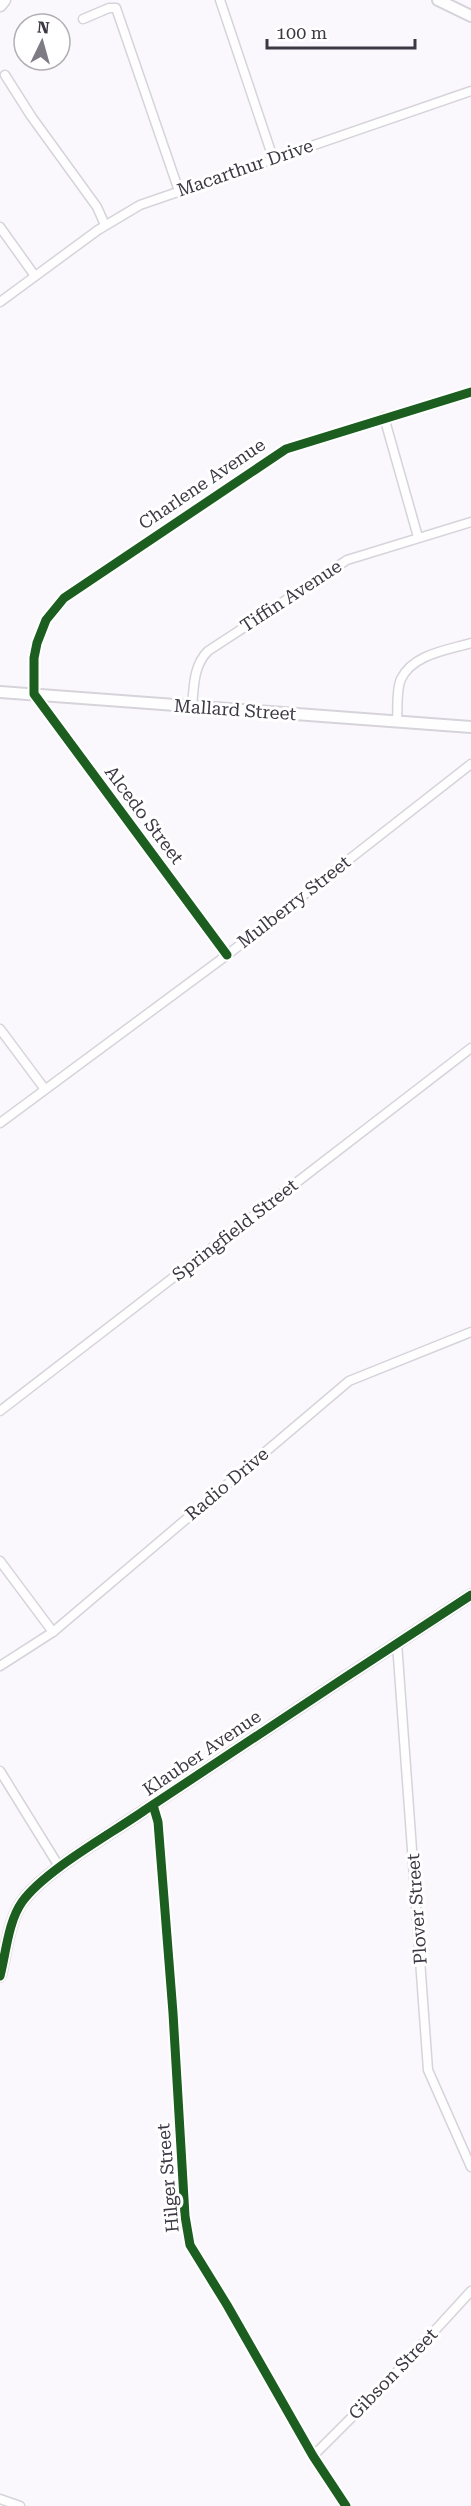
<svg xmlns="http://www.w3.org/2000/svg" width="471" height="2506" viewBox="0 0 471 2506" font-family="'Roboto Serif',serif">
	<rect width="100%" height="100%" fill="#faf8fc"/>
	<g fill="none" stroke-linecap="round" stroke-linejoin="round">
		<!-- minor casing -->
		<g stroke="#d6d3db" stroke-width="11">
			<g id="minor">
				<path d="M 220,0 L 273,158"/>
				<path d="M 83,19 L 109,8 L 116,8 L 179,191"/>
				<path d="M 5,75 L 31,116 L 97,207 L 105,225"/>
				<path d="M 0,227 L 35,276"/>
				<path d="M 0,302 L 98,230 L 140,205 L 471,91"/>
				<path d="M 384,417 L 418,537"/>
				<path d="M 192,707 C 194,687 193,666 208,651 L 347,560 L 471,522"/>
				<path d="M 397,721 C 398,708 396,690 401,679 C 413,654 448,650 471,643"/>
				<path d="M 227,955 L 34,694 L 34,658 L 37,643 L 46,620 L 64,598 L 286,449 L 471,392"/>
				<path d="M 0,1029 L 44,1088"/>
				<path d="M 0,1123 L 227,955 L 471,764"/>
				<path d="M 0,1411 L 471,1048"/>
				<path d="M 0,1561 L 53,1632"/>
				<path d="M 397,1643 L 428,2070 L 471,2167"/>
				<path d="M 0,1666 L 53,1632 L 349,1381 L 471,1332"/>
				<path d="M 0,1771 L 60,1868"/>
				<path d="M 153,1805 L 158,1822 L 173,2013 L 185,2216 L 190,2245 L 227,2305 L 313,2456 L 346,2506"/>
				<path d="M 313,2456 L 394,2375 L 471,2291"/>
				<path d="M 0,2499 L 20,2506"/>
			</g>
		</g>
		<!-- tertiary casing -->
		<g stroke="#d6d3db" stroke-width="14">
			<g id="tertiary">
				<path d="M 438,0 L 471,16"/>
				<path d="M 0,692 L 471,727"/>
				<path d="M 0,1976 C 6,1953 8,1922 22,1902 C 45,1870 111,1834 145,1810 C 253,1738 362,1666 471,1595"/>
			</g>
		</g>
		<!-- secondary casing -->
		<g stroke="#d6d3db" stroke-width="15">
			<path id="secondary" d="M 0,5 L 4,0"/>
		</g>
		<!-- minor -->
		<use href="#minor" stroke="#fefeff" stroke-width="8"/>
		<!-- tertiary -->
		<use href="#tertiary" stroke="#fefeff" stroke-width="10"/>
		<!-- secondary -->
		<use href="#secondary" stroke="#fefeff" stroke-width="12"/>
		<!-- cycleway casing -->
		<g stroke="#fff" stroke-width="13">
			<g id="cycleway">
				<path d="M 227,955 L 34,694 L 34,658 L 37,643 L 46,620 L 64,598 L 286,449 L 471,392"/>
				<path d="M 153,1805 L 158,1822 L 173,2013 L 185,2216 L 190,2245 L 227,2305 L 313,2456 L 346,2506"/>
				<path d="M 0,1976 C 6,1953 8,1922 22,1902 C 45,1870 111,1834 145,1810 C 253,1738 362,1666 471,1595"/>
			</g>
		</g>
		<!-- cycleway -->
		<use href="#cycleway" stroke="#1b5e20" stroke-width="9"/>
	</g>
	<g text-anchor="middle" stroke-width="6" stroke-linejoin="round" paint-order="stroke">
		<!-- street labels -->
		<g font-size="18" fill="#3c3844" stroke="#fff">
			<text transform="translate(245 168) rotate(-19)" y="6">Macarthur Drive</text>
			<text transform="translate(202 484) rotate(-34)" y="6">Charlene Avenue</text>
			<text transform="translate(291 596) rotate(-33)" y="6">Tiffin Avenue</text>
			<text transform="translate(235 710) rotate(4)" y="6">Mallard Street</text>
			<text transform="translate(144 815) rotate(53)" y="6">Alcedo Street</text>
			<text transform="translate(294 902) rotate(-38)" y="6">Mulberry Street</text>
			<text transform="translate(235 1230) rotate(-38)" y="6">Springfield Street</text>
			<text transform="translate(227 1484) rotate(-40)" y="6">Radio Drive</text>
			<text transform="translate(202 1753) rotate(-34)" y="6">Klauber Avenue</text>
			<text transform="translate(417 1909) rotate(-94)" y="6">Plover Street</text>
			<text transform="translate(168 2178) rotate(-95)" y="6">Hilger Street</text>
			<text transform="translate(393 2374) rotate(-46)" y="6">Gibson Street</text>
		</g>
	</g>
	<!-- north arrow -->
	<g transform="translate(42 42) rotate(5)"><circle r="28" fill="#ffffff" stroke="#b1afb4" stroke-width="1.5"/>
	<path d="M0-4.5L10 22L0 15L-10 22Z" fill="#7e7b84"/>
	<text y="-9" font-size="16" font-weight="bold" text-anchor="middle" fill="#3c3844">N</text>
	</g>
	<!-- scale -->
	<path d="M267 39v9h148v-9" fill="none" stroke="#3c3844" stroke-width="3"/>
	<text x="276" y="39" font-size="18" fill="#3c3844" stroke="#ffffff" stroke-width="4.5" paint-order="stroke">100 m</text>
</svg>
